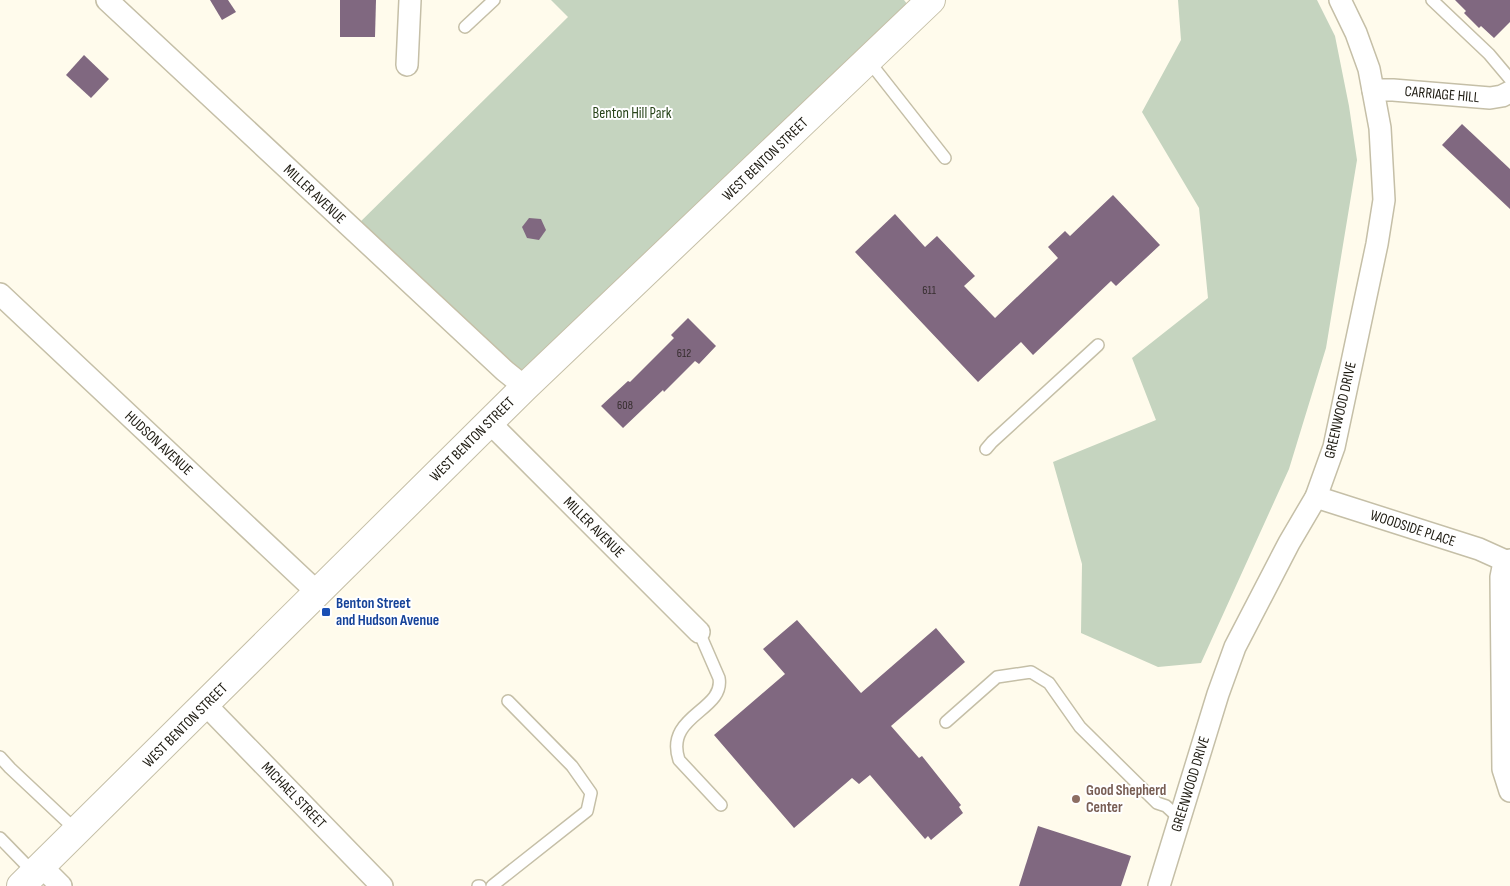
<svg xmlns="http://www.w3.org/2000/svg" width="1510" height="886" viewBox="0 0 1510 886" font-family="'Sofia Sans Condensed',sans-serif">
	<rect width="100%" height="100%" fill="#fffbec"/>
	<!-- green -->
	<g fill="#c5d4bf">
		<path d="M 551,0 L 904,0 L 908,5 L 515,380 L 353,229 L 568,17 Z"/>
		<path d="M 1178,0 L 1317,0 L 1335,36 L 1349,106 L 1357,160 L 1326,348 L 1289,469 L 1201,663 L 1158,667 L 1081,633 L 1082,564 L 1053,462 L 1156,420 L 1132,358 L 1208,298 L 1199,208 L 1142,112 L 1181,40 Z"/>
	</g>
	<!-- building -->
	<g fill="#806880">
		<path d="M 210,0 L 228,0 L 236,12 L 222,20 Z"/>
		<path d="M 340,0 L 376,0 L 375,37 L 340,37 Z"/>
		<path d="M 1455,0 L 1510,0 L 1510,22 L 1494,38 L 1481,26 L 1479,28 L 1464,13 L 1466,11 Z"/>
		<path d="M 84,55 L 109,79 L 91,98 L 66,75 Z"/>
		<path d="M 1462,124 L 1510,169 L 1510,209 L 1442,145 Z"/>
		<path d="M 1113,195 L 1160,245 L 1116,286 L 1111,281 L 1033,355 L 1021,342 L 978,382 L 855,252 L 895,214 L 925,247 L 937,236 L 975,276 L 964,286 L 995,318 L 1058,258 L 1048,247 L 1065,231 L 1070,236 Z"/>
		<path d="M 529,218 L 541,219 L 546,230 L 539,240 L 527,238 L 522,227 Z"/>
		<path d="M 688,318 L 716,346 L 699,364 L 695,361 L 664,392 L 663,390 L 623,428 L 601,406 L 628,381 L 630,382 L 674,338 L 671,335 Z"/>
		<path d="M 797,620 L 861,693 L 936,628 L 965,662 L 891,726 L 919,758 L 922,756 L 961,805 L 959,807 L 963,813 L 931,840 L 928,836 L 925,839 L 870,775 L 859,784 L 852,778 L 794,828 L 714,735 L 785,674 L 763,649 Z"/>
		<path d="M 1038,826 L 1131,856 L 1121,886 L 1019,886 Z"/>
	</g>
	<g fill="none" stroke-linecap="round" stroke-linejoin="round">
		<!-- lane casing -->
		<g stroke="#c5bfa7" stroke-width="14">
			<g id="lane">
				<path d="M 1432,0 L 1489,54 L 1510,79"/>
				<path d="M 465,27 L 494,0"/>
				<path d="M 868,60 L 945,158"/>
				<path d="M 986,449 L 992,442 L 1098,345"/>
				<path d="M 699,632 L 719,678 C 725,711 664,715 679,760 L 721,805"/>
				<path d="M 946,722 L 997,677 L 1031,672 L 1049,683 L 1080,727 L 1157,803 L 1166,806 L 1179,818"/>
				<path d="M 0,757 L 10,768 L 77,831"/>
				<path d="M 0,838 L 34,873"/>
				<path d="M 478,886 L 480,886"/>
				<path d="M 492,886 L 587,811 L 591,793 L 572,766 L 508,701"/>
			</g>
		</g>
		<!-- street casing -->
		<g stroke="#c5bfa7" stroke-width="24">
			<g id="street">
				<path d="M 107,0 L 505,371 L 525,387"/>
				<path d="M 407,65 L 410,0"/>
				<path d="M 1373,90 L 1393,90 L 1490,98 L 1502,96 L 1510,92"/>
				<path d="M 0,294 L 318,593"/>
				<path d="M 489,422 L 699,632"/>
				<path d="M 1316,497 L 1479,549 L 1508,562"/>
				<path d="M 1510,560 L 1503,567 L 1501,577 L 1503,769 L 1510,791"/>
				<path d="M 205,704 L 382,886"/>
				<path d="M 41,866 L 61,886"/>
				<path d="M 1159,886 L 1218,694 L 1235,647 L 1289,543 L 1316,497 L 1334,447 L 1377,244 L 1384,200 L 1380,128 L 1369,69 L 1356,33 L 1340,0"/>
			</g>
		</g>
		<!-- secondary casing -->
		<g stroke="#c5bfa7" stroke-width="30">
			<path id="secondary" d="M 21,886 L 525,387 L 931,0"/>
		</g>
		<!-- lane -->
		<use href="#lane" stroke="#fff" stroke-width="11"/>
		<!-- street -->
		<use href="#street" stroke="#fff" stroke-width="21"/>
		<!-- secondary -->
		<use href="#secondary" stroke="#fff" stroke-width="28"/>
	</g>
	<!-- markers -->
	<rect fill="#1a4fb4" stroke="#fff" stroke-width="2" x="321" y="607" width="10" height="10" rx="2.5"/>
	<circle fill="#8d6e63" stroke="#fff" stroke-width="2" cx="1076" cy="799" r="5"/>
	<g text-anchor="middle" stroke-width="4" stroke-linejoin="round" paint-order="stroke">
		<!-- number labels -->
		<g font-size="12" fill="#362e2e">
			<text x="929" y="294">611</text>
			<text x="684" y="357">612</text>
			<text x="625" y="409">608</text>
		</g>
		<!-- street labels -->
		<g font-size="15" fill="#1e1b12" stroke="#fff">
			<text transform="translate(1442 94) rotate(5)" y="5">CARRIAGE HILL</text>
			<text transform="translate(765 159) rotate(-44)" y="5">WEST BENTON STREET</text>
			<text transform="translate(315 194) rotate(43)" y="5">MILLER AVENUE</text>
			<text transform="translate(1340 410) rotate(-77)" y="5">GREENWOOD DRIVE</text>
			<text transform="translate(472 439) rotate(-45)" y="5">WEST BENTON STREET</text>
			<text transform="translate(159 443) rotate(43)" y="5">HUDSON AVENUE</text>
			<text transform="translate(594 527) rotate(45)" y="5">MILLER AVENUE</text>
			<text transform="translate(1413 528) rotate(18)" y="5">WOODSIDE PLACE</text>
			<text transform="translate(185 725) rotate(-45)" y="5">WEST BENTON STREET</text>
			<text transform="translate(1190 784) rotate(-73)" y="5">GREENWOOD DRIVE</text>
			<text transform="translate(294 795) rotate(46)" y="5">MICHAEL STREET</text>
		</g>
		<!-- park labels -->
		<g font-size="15" fill="#284419" stroke="#fff">
			<text x="632" y="118">Benton Hill Park</text>
		</g>
		<!-- transit labels -->
		<g font-size="15" font-weight="bold" fill="#164399" stroke="#fff" text-anchor="start">
			<text x="336" y="608">Benton Street<tspan x="336" dy="17">and Hudson Avenue</tspan></text>
		</g>
		<!-- education labels -->
		<g font-size="15" font-weight="bold" fill="#785e54" stroke="#fff" text-anchor="start">
			<text x="1086" y="795">Good Shepherd<tspan x="1086" dy="17">Center</tspan></text>
		</g>
	</g>
</svg>
